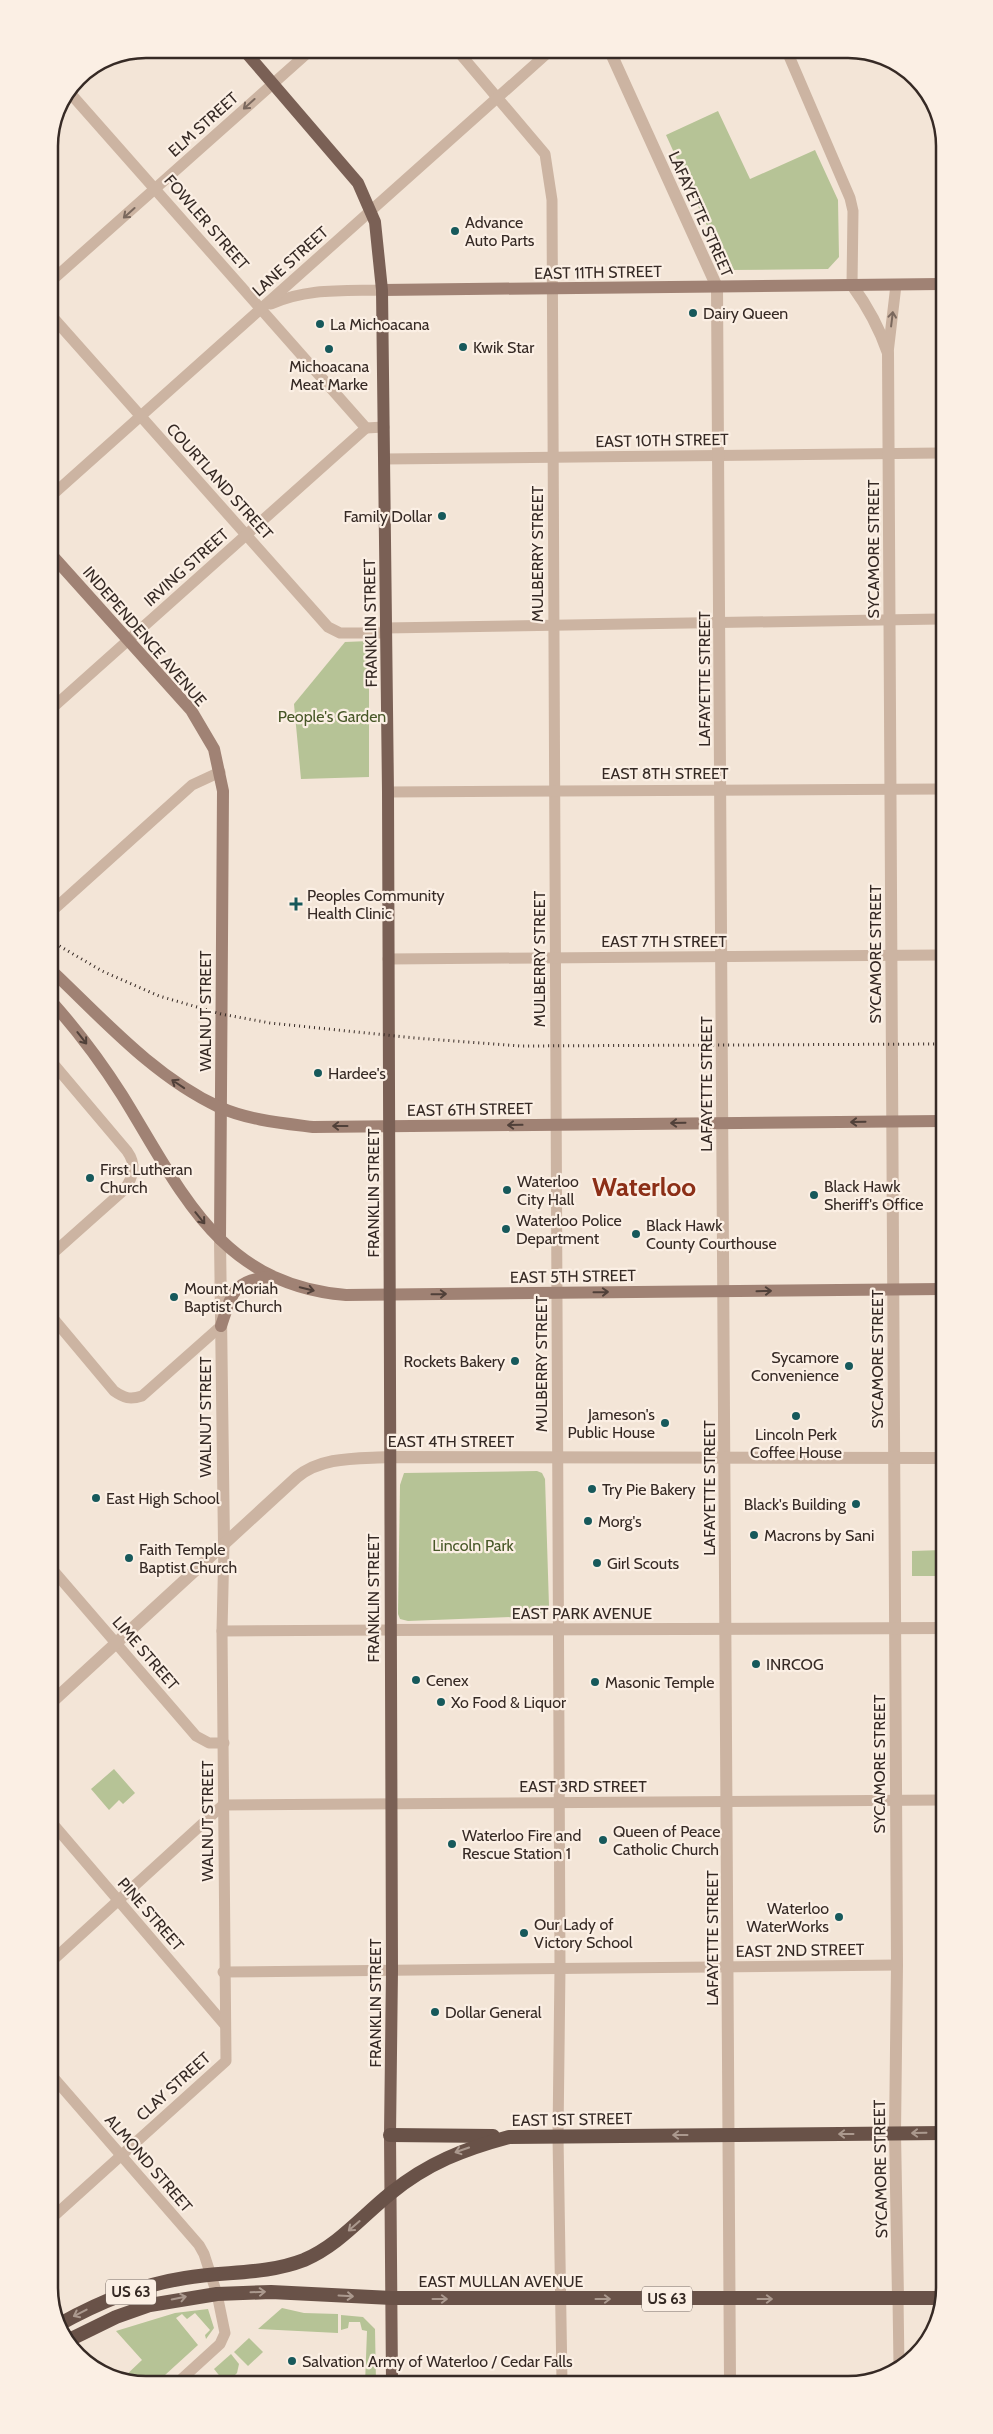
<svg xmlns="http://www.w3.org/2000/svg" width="993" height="2434" viewBox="0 0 993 2434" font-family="Cabin,sans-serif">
	<rect width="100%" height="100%" fill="#f3e5d7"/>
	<!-- green -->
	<g fill="#b6c396">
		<path d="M 718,111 L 750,179 L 815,150 L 838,200 L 839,257 L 828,269 L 727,270 L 666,135 Z"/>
		<path d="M 369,641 L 369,777 L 301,779 L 294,704 L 345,642 Z"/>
		<path d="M 537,1471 L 542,1473 L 545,1479 L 549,1607 L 545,1613 L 538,1616 L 408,1621 L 400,1619 L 398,1614 L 400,1485 L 404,1473 Z"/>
		<path d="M 943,1550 L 943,1576 L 912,1576 L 912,1551 Z"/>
		<path d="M 114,1769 L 135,1793 L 123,1804 L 119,1800 L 109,1810 L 91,1789 Z"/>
		<path d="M 282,2308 L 304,2313 L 338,2314 L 338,2333 L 258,2329 Z"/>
		<path d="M 208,2309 L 214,2328 L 206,2339 L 205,2335 L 210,2330 L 195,2313 L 187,2319 L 182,2314 L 176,2318 L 198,2345 L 154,2385 L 139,2385 L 122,2379 L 142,2360 L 116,2331 L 175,2313 Z"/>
		<path d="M 341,2315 L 363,2317 L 375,2329 L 376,2383 L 365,2384 L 367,2331 L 362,2330 L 360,2322 L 349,2322 L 348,2328 L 341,2330 Z"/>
		<path d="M 249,2338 L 263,2352 L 248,2366 L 234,2352 Z"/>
		<path d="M 231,2354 L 239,2364 L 237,2373 L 226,2384 L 214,2369 Z"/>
	</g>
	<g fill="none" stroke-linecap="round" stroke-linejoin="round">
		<!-- minor -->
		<g stroke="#ccb4a2" stroke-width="11">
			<path d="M 456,49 L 545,154 L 552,200 L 560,1968 L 558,2136 L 562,2382"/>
			<path d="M 786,49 L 850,198 L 853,211 L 852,285"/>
			<path d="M 70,93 L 366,428 L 384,427"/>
			<path d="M 49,283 L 312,49"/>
			<path d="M 271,304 C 307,288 343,291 382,290"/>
			<path d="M 49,313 L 328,627 L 340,633 L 385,633"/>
			<path d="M 888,353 L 896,285"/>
			<path d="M 384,459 L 940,453"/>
			<path d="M 50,497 L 552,49"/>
			<path d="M 385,628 L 940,619"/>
			<path d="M 50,710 L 366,428"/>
			<path d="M 388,792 L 941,789"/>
			<path d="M 51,912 L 192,785 L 220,772"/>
			<path d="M 388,959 L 941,955"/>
			<path d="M 51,1061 L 127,1151 C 137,1165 134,1176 124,1190 L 51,1255"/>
			<path d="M 52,1317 L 114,1391 C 124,1398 130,1400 142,1396 L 221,1326"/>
			<path d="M 52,1569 L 196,1736 L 209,1743 L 224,1743"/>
			<path d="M 222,1631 L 390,1630"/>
			<path d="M 53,1824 L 225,2025"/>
			<path d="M 53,1960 L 223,1805 L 943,1800"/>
			<path d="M 223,1972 L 897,1965"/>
			<path d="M 53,2077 L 199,2245 L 204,2254 L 217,2294 L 225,2333 L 220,2344 L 175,2385"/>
			<path d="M 54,2216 L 226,2061 L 222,1631 L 224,1544"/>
			<path d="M 898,2298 L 899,2366"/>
		</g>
		<!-- tertiary -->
		<g stroke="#ccb4a2" stroke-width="12">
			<path d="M 609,49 L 717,287 L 730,2381"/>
			<path d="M 852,285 C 868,307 879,327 888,353 L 897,1965 L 895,2133 L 898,2298"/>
			<path d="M 220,1239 L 224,1544"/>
			<path d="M 390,1630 L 943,1628"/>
			<path d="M 52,1702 L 297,1477 C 323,1456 357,1459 389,1457 L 942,1458"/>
		</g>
		<!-- secondary -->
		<g stroke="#a08274" stroke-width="12">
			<path d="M 382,290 L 940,284"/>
			<path d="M 50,553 L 191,710 L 214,749 L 223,791 L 220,1239"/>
			<path d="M 51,970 C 103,1019 153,1076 219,1107 C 248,1120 281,1123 313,1127 L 942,1121"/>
			<path d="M 51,1001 C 77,1030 101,1062 122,1095 C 181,1190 219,1285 346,1295 L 942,1289"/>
			<path d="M 221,1326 C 232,1294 233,1279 272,1277"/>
		</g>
		<!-- primary -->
		<path stroke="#7a6055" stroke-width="12" d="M 243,49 L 358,183 L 375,222 L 382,290 L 388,792 L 392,1970 L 390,2135 L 392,2383"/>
		<!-- trunk -->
		<g stroke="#695248" stroke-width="14">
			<path d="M 390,2135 L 493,2136"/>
			<path d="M 58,2325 C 97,2303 140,2285 185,2278 C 226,2271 265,2275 304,2260 C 339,2245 362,2216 391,2193 C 428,2163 464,2149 509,2137 L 944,2133"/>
			<path d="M 69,2340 L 116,2317 L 150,2305 L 217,2294 L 271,2292 L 392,2298 L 941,2298"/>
		</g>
		<!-- rail -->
		<path stroke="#362a25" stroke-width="3" stroke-dasharray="1 4" stroke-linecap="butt" d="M 51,941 L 102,971 L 159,996 L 221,1014 L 270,1023 L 415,1038 L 520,1046 L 941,1044"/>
	</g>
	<!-- one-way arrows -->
	<defs><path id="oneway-shaft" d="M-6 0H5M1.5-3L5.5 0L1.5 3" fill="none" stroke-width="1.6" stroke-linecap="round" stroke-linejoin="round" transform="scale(1.25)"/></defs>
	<g stroke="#7a685d">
		<use href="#oneway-shaft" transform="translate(249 104) rotate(138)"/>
		<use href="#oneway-shaft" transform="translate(129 213) rotate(138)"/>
		<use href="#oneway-shaft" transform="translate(892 319) rotate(-83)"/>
	</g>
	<g stroke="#504039">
		<use href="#oneway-shaft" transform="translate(82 1038) rotate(52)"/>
		<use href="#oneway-shaft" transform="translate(178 1084) rotate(-146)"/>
		<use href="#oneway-shaft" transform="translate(858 1122) rotate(179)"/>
		<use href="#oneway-shaft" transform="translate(678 1123) rotate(179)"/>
		<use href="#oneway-shaft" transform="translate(515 1125) rotate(179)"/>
		<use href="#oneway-shaft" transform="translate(340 1126) rotate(180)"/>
		<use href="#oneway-shaft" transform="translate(200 1218) rotate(51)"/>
		<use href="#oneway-shaft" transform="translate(307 1289) rotate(14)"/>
		<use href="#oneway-shaft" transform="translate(764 1291) rotate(-1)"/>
		<use href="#oneway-shaft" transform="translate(601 1292) rotate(-1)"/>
		<use href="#oneway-shaft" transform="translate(439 1294) rotate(-1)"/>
	</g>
	<g stroke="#ab998e">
		<use href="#oneway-shaft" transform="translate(919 2133) rotate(179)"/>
		<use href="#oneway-shaft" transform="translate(846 2134) rotate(180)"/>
		<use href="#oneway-shaft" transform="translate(680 2135) rotate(180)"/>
		<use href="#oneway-shaft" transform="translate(462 2150) rotate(161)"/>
		<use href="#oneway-shaft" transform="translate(354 2226) rotate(139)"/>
		<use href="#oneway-shaft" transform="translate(258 2292) rotate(-2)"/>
		<use href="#oneway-shaft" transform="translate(346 2296) rotate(3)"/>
		<use href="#oneway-shaft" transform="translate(179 2298) rotate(-11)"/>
		<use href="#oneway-shaft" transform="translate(440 2299)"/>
		<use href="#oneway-shaft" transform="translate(603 2299)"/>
		<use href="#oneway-shaft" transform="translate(765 2299)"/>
		<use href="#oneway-shaft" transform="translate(80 2313) rotate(153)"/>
	</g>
	<!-- markers -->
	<g fill="#17595b" stroke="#fbefe4" stroke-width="2">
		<circle cx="455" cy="231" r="5"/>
		<circle cx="693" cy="313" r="5"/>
		<circle cx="320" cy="324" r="5"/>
		<circle cx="463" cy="347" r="5"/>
		<circle cx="329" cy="349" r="5"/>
		<circle cx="442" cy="516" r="5"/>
		<path d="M293.5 896.5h5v5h5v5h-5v5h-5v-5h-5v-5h5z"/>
		<circle cx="318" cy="1073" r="5"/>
		<circle cx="90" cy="1178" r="5"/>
		<circle cx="507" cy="1190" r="5"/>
		<circle cx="814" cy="1195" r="5"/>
		<circle cx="506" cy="1229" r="5"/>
		<circle cx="636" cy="1234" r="5"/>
		<circle cx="174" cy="1297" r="5"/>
		<circle cx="515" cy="1361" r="5"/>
		<circle cx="849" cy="1366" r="5"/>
		<circle cx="796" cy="1416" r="5"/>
		<circle cx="665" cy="1423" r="5"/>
		<circle cx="592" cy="1489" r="5"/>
		<circle cx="96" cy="1498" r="5"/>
		<circle cx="856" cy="1504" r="5"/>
		<circle cx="588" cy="1521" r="5"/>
		<circle cx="754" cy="1535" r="5"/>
		<circle cx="129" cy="1558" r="5"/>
		<circle cx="597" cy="1563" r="5"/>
		<circle cx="756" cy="1664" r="5"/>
		<circle cx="416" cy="1680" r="5"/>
		<circle cx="595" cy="1682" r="5"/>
		<circle cx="441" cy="1702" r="5"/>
		<circle cx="603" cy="1840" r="5"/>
		<circle cx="452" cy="1844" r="5"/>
		<circle cx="839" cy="1917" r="5"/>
		<circle cx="524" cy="1933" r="5"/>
		<circle cx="435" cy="2012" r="5"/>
		<circle cx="292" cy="2361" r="5"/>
	</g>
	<g text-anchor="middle" stroke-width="4.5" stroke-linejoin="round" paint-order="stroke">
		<!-- shield labels -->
		<g fill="#fbefe4" stroke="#71655e" stroke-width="1">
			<rect x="106" y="2279.5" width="50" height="25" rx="4"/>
			<rect x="642" y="2286.5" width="50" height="25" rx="4"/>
		</g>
		<g font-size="15" font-weight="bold" fill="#362a25">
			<text x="131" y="2297">US 63</text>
			<text x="667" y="2304">US 63</text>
		</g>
		<!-- street labels -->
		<g font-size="16" fill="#362a25" stroke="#fbefe4">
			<text transform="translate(203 124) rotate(-42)" y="6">ELM STREET</text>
			<text transform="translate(701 214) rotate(66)" y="6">LAFAYETTE STREET</text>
			<text transform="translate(207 222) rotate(49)" y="6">FOWLER STREET</text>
			<text transform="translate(290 261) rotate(-42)" y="6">LANE STREET</text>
			<text transform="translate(598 272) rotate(-1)" y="6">EAST 11TH STREET</text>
			<text transform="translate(662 440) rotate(-1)" y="6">EAST 10TH STREET</text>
			<text transform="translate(220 481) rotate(48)" y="6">COURTLAND STREET</text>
			<text transform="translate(873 549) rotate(-90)" y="6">SYCAMORE STREET</text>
			<text transform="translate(537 554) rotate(-90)" y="6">MULBERRY STREET</text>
			<text transform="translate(186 567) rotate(-42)" y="6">IRVING STREET</text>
			<text transform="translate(370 623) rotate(-91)" y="6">FRANKLIN STREET</text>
			<text transform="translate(145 636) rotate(49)" y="6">INDEPENDENCE AVENUE</text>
			<text transform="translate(704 679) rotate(-90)" y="6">LAFAYETTE STREET</text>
			<text x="665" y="779">EAST 8TH STREET</text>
			<text x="664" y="947">EAST 7TH STREET</text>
			<text transform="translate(875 954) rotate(-90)" y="6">SYCAMORE STREET</text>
			<text transform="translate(539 959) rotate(-90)" y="6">MULBERRY STREET</text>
			<text transform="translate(205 1011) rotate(-90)" y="6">WALNUT STREET</text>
			<text transform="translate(706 1084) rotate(-90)" y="6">LAFAYETTE STREET</text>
			<text transform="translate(470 1109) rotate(-1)" y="6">EAST 6TH STREET</text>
			<text transform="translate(373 1193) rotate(-90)" y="6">FRANKLIN STREET</text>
			<text transform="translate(573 1276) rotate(-1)" y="6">EAST 5TH STREET</text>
			<text transform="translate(877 1359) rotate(-90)" y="6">SYCAMORE STREET</text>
			<text transform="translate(541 1364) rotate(-90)" y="6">MULBERRY STREET</text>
			<text transform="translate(205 1417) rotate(-90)" y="6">WALNUT STREET</text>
			<text x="451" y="1447">EAST 4TH STREET</text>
			<text transform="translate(709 1488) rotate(-90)" y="6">LAFAYETTE STREET</text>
			<text transform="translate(373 1598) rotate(-90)" y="6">FRANKLIN STREET</text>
			<text x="582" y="1619">EAST PARK AVENUE</text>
			<text transform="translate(146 1653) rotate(49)" y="6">LIME STREET</text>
			<text transform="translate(879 1764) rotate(-90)" y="6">SYCAMORE STREET</text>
			<text x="583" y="1792">EAST 3RD STREET</text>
			<text transform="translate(207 1821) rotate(-90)" y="6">WALNUT STREET</text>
			<text transform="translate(151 1914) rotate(49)" y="6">PINE STREET</text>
			<text transform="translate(712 1938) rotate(-90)" y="6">LAFAYETTE STREET</text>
			<text transform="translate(800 1950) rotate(-1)" y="6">EAST 2ND STREET</text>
			<text transform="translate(375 2003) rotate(-90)" y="6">FRANKLIN STREET</text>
			<text transform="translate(173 2086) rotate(-42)" y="6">CLAY STREET</text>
			<text transform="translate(572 2119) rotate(-1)" y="6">EAST 1ST STREET</text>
			<text transform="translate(149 2163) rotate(49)" y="6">ALMOND STREET</text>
			<text transform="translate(880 2169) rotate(-91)" y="6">SYCAMORE STREET</text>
			<text x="501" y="2287">EAST MULLAN AVENUE</text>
		</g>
		<!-- poi labels -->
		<g font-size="16" fill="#362a25" stroke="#fbefe4" text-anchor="start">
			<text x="465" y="228">Advance<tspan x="465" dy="18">Auto Parts</tspan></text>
			<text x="703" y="319">Dairy Queen</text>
			<text x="330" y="330">La Michoacana</text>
			<text x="473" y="353">Kwik Star</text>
			<text x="329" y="372" text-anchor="middle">Michoacana<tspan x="329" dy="18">Meat Marke</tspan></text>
			<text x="432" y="522" text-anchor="end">Family Dollar</text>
			<text x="307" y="901">Peoples Community<tspan x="307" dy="18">Health Clinic</tspan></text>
			<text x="328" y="1079">Hardee's</text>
			<text x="100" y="1175">First Lutheran<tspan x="100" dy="18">Church</tspan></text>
			<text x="517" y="1187">Waterloo<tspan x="517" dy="18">City Hall</tspan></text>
			<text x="824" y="1192">Black Hawk<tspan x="824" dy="18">Sheriff's Office</tspan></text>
			<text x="516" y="1226">Waterloo Police<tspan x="516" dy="18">Department</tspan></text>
			<text x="646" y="1231">Black Hawk<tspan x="646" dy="18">County Courthouse</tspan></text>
			<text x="184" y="1294">Mount Moriah<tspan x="184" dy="18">Baptist Church</tspan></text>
			<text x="839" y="1363" text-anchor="end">Sycamore<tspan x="839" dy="18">Convenience</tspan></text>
			<text x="505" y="1367" text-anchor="end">Rockets Bakery</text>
			<text x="655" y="1420" text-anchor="end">Jameson's<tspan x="655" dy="18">Public House</tspan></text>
			<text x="796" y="1440" text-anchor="middle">Lincoln Perk<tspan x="796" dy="18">Coffee House</tspan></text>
			<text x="602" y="1495">Try Pie Bakery</text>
			<text x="106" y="1504">East High School</text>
			<text x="846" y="1510" text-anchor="end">Black's Building</text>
			<text x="598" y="1527">Morg's</text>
			<text x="764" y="1541">Macrons by Sani</text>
			<text x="139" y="1555">Faith Temple<tspan x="139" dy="18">Baptist Church</tspan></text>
			<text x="607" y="1569">Girl Scouts</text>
			<text x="766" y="1670">INRCOG</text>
			<text x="426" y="1686">Cenex</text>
			<text x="605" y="1688">Masonic Temple</text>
			<text x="451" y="1708">Xo Food &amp; Liquor</text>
			<text x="613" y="1837">Queen of Peace<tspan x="613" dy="18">Catholic Church</tspan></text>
			<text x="462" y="1841">Waterloo Fire and<tspan x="462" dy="18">Rescue Station 1</tspan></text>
			<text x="829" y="1914" text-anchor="end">Waterloo<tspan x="829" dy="18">WaterWorks</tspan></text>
			<text x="534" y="1930">Our Lady of<tspan x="534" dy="18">Victory School</tspan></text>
			<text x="445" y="2018">Dollar General</text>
			<text x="302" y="2367">Salvation Army of Waterloo / Cedar Falls</text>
		</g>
		<!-- park labels -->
		<g font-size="16" fill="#475727" stroke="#fbefe4">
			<text x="332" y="722">People's Garden</text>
			<text x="473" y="1551">Lincoln Park</text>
		</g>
		<!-- town labels -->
		<g font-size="26" font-weight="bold" fill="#8c2f17" stroke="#fbefe4">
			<text x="644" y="1196">Waterloo</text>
		</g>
	</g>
	<!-- crop -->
	<path d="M0 0H993V2434H0ZM146 58H848A88 88 0 0 1 936 146V2288A88 88 0 0 1 848 2376H146A88 88 0 0 1 58 2288V146A88 88 0 0 1 146 58Z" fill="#fbefe4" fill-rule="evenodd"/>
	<path fill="none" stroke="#362a25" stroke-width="2.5" d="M146 58H848A88 88 0 0 1 936 146V2288A88 88 0 0 1 848 2376H146A88 88 0 0 1 58 2288V146A88 88 0 0 1 146 58Z"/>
</svg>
